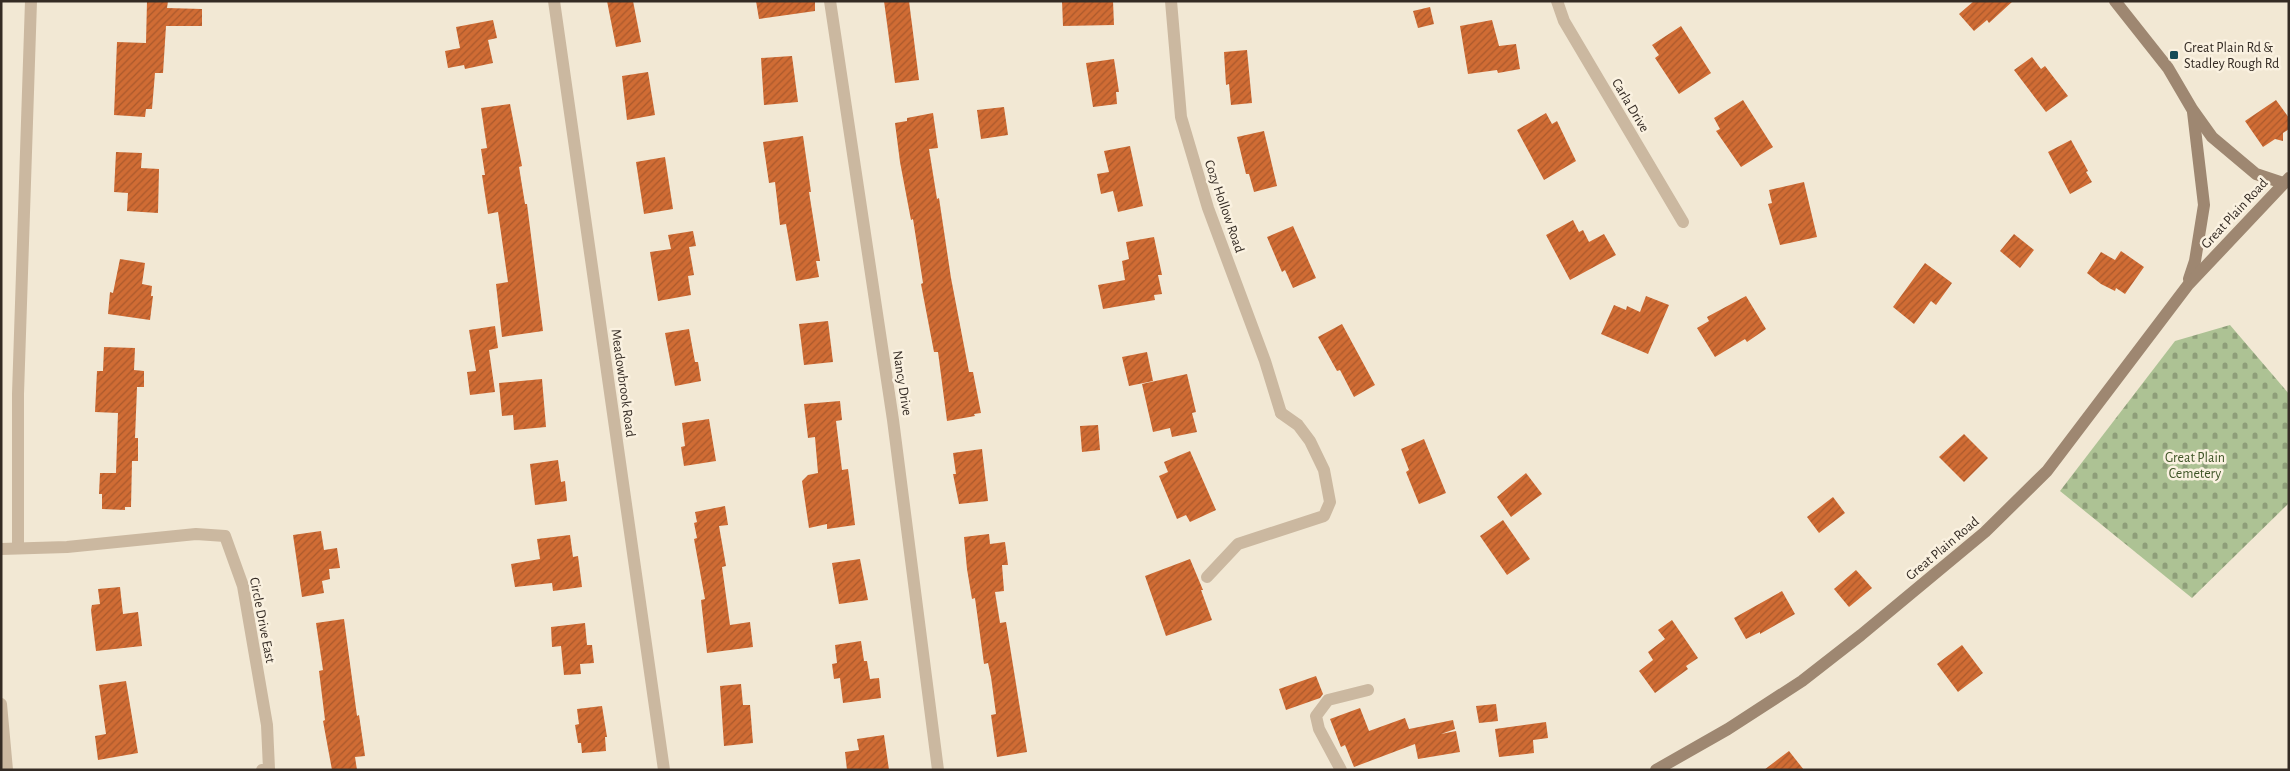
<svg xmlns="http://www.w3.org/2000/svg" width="2290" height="771" viewBox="0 0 2290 771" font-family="'Alegreya Sans',sans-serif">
	<defs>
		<pattern id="cemetery-stones" width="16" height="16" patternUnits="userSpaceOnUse" patternTransform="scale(1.25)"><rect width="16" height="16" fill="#adc294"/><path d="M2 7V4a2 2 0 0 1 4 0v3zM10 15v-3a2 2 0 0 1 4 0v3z" fill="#8e9e79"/></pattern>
		<pattern id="building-hatch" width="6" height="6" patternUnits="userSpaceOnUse" patternTransform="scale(1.25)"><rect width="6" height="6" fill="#d06c34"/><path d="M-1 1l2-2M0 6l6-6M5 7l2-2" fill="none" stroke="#aa592c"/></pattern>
	</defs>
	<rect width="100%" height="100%" fill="#f2e8d4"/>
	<!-- cemetery -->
	<path fill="url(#cemetery-stones)" d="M 2230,325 L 2289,394 L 2289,503 L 2192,598 L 2060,491 L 2175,341 Z"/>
	<!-- building -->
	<g fill="url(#building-hatch)">
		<path d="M 147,1 L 168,1 L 167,8 L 202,9 L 202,26 L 166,26 L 163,73 L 155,73 L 152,109 L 146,109 L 145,117 L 114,115 L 117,42 L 146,43 Z"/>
		<path d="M 607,1 L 633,1 L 641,42 L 616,47 Z"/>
		<path d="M 756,1 L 815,1 L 815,11 L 759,19 Z"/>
		<path d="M 884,1 L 909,1 L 919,80 L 895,83 Z"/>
		<path d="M 1062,1 L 1113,1 L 1114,25 L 1063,26 Z"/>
		<path d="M 1974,1 L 2013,1 L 1989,23 L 1987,20 L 1974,31 L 1959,14 Z"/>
		<path d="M 1430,7 L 1434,24 L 1418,28 L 1413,11 Z"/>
		<path d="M 493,20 L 497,38 L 488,40 L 493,63 L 465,69 L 464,65 L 448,68 L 445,51 L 460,48 L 456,27 Z"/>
		<path d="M 1492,20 L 1499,46 L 1516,44 L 1520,69 L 1498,73 L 1497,70 L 1468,74 L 1460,26 Z"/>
		<path d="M 1681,26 L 1711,73 L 1679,94 L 1655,58 L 1659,55 L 1652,45 Z"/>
		<path d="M 1247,50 L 1252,103 L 1231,105 L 1229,84 L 1226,85 L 1224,52 Z"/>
		<path d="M 792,56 L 798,102 L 764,105 L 761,58 Z"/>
		<path d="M 2032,57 L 2041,69 L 2045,66 L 2068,96 L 2046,112 L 2014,70 Z"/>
		<path d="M 1114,59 L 1119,92 L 1116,92 L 1117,104 L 1093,107 L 1086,63 Z"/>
		<path d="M 648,72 L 655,115 L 627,120 L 622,76 Z"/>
		<path d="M 1743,100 L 1773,147 L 1741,167 L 1716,131 L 1720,129 L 1714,118 Z"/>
		<path d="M 2276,100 L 2289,118 L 2289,129 L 2283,133 L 2283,141 L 2275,139 L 2263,147 L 2245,121 Z"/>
		<path d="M 510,104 L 522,166 L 519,167 L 525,204 L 527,204 L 543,331 L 502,337 L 496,284 L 508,282 L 498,212 L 488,214 L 482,175 L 485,175 L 481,149 L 487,148 L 481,108 Z"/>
		<path d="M 1004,107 L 1008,135 L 981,139 L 977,110 Z"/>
		<path d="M 933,113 L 938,148 L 929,149 L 937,199 L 939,198 L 951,278 L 969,372 L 973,372 L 981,413 L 974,414 L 975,416 L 947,421 L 938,352 L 934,352 L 921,284 L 923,283 L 913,219 L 911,220 L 900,162 L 895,123 L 907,121 L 907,118 Z"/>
		<path d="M 1546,113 L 1552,124 L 1557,121 L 1576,161 L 1544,180 L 1517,130 Z"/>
		<path d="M 1264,131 L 1277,186 L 1254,192 L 1249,174 L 1246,174 L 1237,137 Z"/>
		<path d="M 803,136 L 811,192 L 809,192 L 820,261 L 816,261 L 819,277 L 796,281 L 786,224 L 780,225 L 775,182 L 769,183 L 763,142 Z"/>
		<path d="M 2071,140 L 2088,171 L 2086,172 L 2092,182 L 2070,194 L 2048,152 Z"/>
		<path d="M 1130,146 L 1143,206 L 1118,212 L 1113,191 L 1101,194 L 1097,174 L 1109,172 L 1104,151 Z"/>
		<path d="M 116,152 L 142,153 L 141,168 L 159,169 L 158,213 L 127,211 L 128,193 L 114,192 Z"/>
		<path d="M 665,157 L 673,209 L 644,214 L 636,162 Z"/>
		<path d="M 1804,182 L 1817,237 L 1780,245 L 1768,204 L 1772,203 L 1769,190 Z"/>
		<path d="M 1573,220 L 1579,232 L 1583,230 L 1589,242 L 1604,234 L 1616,255 L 1570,280 L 1546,235 Z"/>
		<path d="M 1293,226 L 1316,278 L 1293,288 L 1285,270 L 1282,272 L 1267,237 Z"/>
		<path d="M 693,231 L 696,246 L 689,247 L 694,275 L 688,276 L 691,295 L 658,301 L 650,252 L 671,249 L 668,235 Z"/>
		<path d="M 2014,234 L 2034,250 L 2020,268 L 2000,251 Z"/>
		<path d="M 1154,237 L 1162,275 L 1158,275 L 1162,294 L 1154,295 L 1155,300 L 1103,309 L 1098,285 L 1125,280 L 1122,261 L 1129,259 L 1126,242 Z"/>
		<path d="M 2121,251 L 2144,267 L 2125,294 L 2116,288 L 2115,291 L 2101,284 L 2087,273 L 2101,252 L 2115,260 Z"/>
		<path d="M 120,259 L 145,263 L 142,284 L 152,286 L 151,296 L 153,296 L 150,320 L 108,314 L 110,292 L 113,293 Z"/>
		<path d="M 1925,263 L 1952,283 L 1936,305 L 1931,301 L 1914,324 L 1893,307 Z"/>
		<path d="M 1646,296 L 1669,305 L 1648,354 L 1601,334 L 1614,305 L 1626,310 L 1627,306 L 1640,312 Z"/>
		<path d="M 1746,296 L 1766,329 L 1747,342 L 1745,339 L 1715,357 L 1697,328 L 1709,321 L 1707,317 Z"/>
		<path d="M 828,321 L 833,362 L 804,365 L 799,324 Z"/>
		<path d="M 1342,324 L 1375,385 L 1354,397 L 1340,370 L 1337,371 L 1318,337 Z"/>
		<path d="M 495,326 L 498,348 L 489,350 L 495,392 L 470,395 L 467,372 L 476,371 L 469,330 Z"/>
		<path d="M 689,329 L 695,362 L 698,362 L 701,381 L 675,386 L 665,333 Z"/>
		<path d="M 104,347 L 135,348 L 134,370 L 144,371 L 144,387 L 137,387 L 135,438 L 138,438 L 138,461 L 132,461 L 131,507 L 125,507 L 125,510 L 102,509 L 102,494 L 99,494 L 100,473 L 116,473 L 118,413 L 95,412 L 97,371 L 103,371 Z"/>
		<path d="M 1147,352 L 1153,381 L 1129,386 L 1122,357 Z"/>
		<path d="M 1187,374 L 1196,412 L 1192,413 L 1197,432 L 1172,437 L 1170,428 L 1153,432 L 1142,384 Z"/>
		<path d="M 542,379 L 546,427 L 514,430 L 513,415 L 502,416 L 499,383 Z"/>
		<path d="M 840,401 L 842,420 L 836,421 L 842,470 L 848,469 L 855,525 L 827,529 L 827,524 L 809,528 L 802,481 L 808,475 L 818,473 L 815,437 L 808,438 L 804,404 Z"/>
		<path d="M 709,419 L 716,461 L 684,466 L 681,447 L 685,446 L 682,423 Z"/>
		<path d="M 1098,425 L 1100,450 L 1082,452 L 1080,426 Z"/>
		<path d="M 1964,434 L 1988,458 L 1964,482 L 1939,457 Z"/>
		<path d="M 1424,439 L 1446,493 L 1419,504 L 1406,472 L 1409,470 L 1401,449 Z"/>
		<path d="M 982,449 L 988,501 L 959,504 L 953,474 L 956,474 L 953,453 Z"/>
		<path d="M 1190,451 L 1216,510 L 1190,522 L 1186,515 L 1177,519 L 1159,476 L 1168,472 L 1164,462 Z"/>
		<path d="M 558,460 L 561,482 L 565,481 L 567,501 L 535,505 L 530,464 Z"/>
		<path d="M 1526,473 L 1542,494 L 1511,517 L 1497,497 Z"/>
		<path d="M 1833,497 L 1845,513 L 1819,533 L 1807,517 Z"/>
		<path d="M 725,506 L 728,525 L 719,526 L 726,566 L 722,567 L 730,625 L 750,622 L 753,647 L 707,653 L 701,600 L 705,599 L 694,539 L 697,538 L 694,523 L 697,522 L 695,512 Z"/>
		<path d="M 1503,520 L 1530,559 L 1507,575 L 1480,536 Z"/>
		<path d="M 321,531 L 324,550 L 337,548 L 340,568 L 329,569 L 330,579 L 322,581 L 324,593 L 302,597 L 293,535 Z"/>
		<path d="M 989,534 L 990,544 L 1005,542 L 1008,565 L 1002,565 L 1004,591 L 995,592 L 1000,623 L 1006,622 L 1027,752 L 997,757 L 991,715 L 996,714 L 991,677 L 988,663 L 984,664 L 975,598 L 972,599 L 967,569 L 964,537 Z"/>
		<path d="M 570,535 L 573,557 L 578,556 L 582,587 L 553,591 L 552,583 L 515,587 L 511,564 L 540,559 L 537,539 Z"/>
		<path d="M 860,559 L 868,600 L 839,604 L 832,563 Z"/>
		<path d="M 1190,559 L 1203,590 L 1201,590 L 1212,620 L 1166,636 L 1145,576 Z"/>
		<path d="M 1856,570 L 1872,588 L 1849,607 L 1834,589 Z"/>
		<path d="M 120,587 L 123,614 L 138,612 L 142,646 L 96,651 L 91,610 L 92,605 L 100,604 L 98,589 Z"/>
		<path d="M 1782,591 L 1795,614 L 1760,634 L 1760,632 L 1746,639 L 1734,618 Z"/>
		<path d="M 344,619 L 357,716 L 359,715 L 365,756 L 355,757 L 357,770 L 332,770 L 323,721 L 325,720 L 319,671 L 323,670 L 316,623 Z"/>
		<path d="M 1672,620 L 1698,658 L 1686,666 L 1688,669 L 1655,693 L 1639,671 L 1653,660 L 1648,652 L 1665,639 L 1658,630 Z"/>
		<path d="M 585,623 L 587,645 L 592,645 L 594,663 L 580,664 L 581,674 L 564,675 L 561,646 L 552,647 L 551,627 Z"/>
		<path d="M 861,641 L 864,661 L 867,661 L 870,679 L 879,678 L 881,698 L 843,703 L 840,678 L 834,679 L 832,664 L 837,663 L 835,645 Z"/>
		<path d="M 1962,645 L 1983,673 L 1958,692 L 1937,664 Z"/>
		<path d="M 1316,676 L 1323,694 L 1320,698 L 1286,710 L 1279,689 Z"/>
		<path d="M 126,681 L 138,753 L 98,760 L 95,736 L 106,734 L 99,685 Z"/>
		<path d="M 741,684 L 743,705 L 750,705 L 753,743 L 724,746 L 720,686 Z"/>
		<path d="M 1496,704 L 1498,721 L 1479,723 L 1476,706 Z"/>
		<path d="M 602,706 L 607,737 L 605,737 L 606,751 L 582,753 L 581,743 L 578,743 L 575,725 L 579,724 L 577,709 Z"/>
		<path d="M 1360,708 L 1369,731 L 1405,718 L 1409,729 L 1453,720 L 1455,729 L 1441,734 L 1456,731 L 1460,752 L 1418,759 L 1415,744 L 1354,767 L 1345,745 L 1341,747 L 1330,719 Z"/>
		<path d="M 1546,722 L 1548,738 L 1533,740 L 1534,753 L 1499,757 L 1495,729 Z"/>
		<path d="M 884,735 L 889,770 L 847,770 L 845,752 L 859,750 L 857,739 Z"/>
		<path d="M 1789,751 L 1804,770 L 1764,770 Z"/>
	</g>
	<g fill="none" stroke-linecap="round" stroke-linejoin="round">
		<!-- lane -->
		<g stroke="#cbb8a0" stroke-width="12">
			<path d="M 1207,577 L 1238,544 L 1324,516 L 1330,502 L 1324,470 L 1310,441 L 1298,425 L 1281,413"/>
			<path d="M 1341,770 L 1319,729 L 1316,716 L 1328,700 L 1368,690"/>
		</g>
		<!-- street -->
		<g stroke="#cbb8a0" stroke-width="12">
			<path d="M 554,1 L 664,770"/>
			<path d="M 830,1 L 893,420 L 938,770"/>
			<path d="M 1171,1 L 1181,117 L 1208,208 L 1265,361 L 1281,413"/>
			<path d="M 1557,1 L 1564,21 L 1683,222"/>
			<path d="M 18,548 L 18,394 L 31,1"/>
			<path d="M 1,549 L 67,547 L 196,534 L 225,536 L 243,586 L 267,725 L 269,769 L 262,770"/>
			<path d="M 1,704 L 7,770"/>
		</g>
		<!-- secondary -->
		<g stroke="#9e8771" stroke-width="12">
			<path d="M 2115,1 L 2168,68 L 2192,109 L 2212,137 L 2256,174 L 2283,183"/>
			<path d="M 2189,279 L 2195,261 L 2204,205 L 2193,112"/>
			<path d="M 1656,770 L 1728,729 L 1802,681 L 1861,635 L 1985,532 L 2047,471 L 2188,285 L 2289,178"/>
		</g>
	</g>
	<!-- markers -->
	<rect fill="#174c58" stroke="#faf1e0" stroke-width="2" x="2169" y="50" width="10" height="10" rx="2.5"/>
	<g text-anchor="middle" stroke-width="5" stroke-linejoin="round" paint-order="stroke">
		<!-- poi labels -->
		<g font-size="14" fill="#342b24" stroke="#faf1e0" text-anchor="start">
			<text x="2184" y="52">Great Plain Rd &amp;<tspan x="2184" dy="16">Stadley Rough Rd</tspan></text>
		</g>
		<!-- street labels -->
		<g font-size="14" fill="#342b24" stroke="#faf1e0">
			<text transform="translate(1631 105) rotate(59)" y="5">Carla Drive</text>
			<text transform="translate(1225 206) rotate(71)" y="5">Cozy Hollow Road</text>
			<text transform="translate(2234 213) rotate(-47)" y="5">Great Plain Road</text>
			<text transform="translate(624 383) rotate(82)" y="5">Meadowbrook Road</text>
			<text transform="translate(903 383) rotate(81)" y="5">Nancy Drive</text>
			<text transform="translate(1942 548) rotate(-40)" y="5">Great Plain Road</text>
			<text transform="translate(263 620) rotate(79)" y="5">Circle Drive East</text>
		</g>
		<!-- park labels -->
		<g font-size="14" fill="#3e5426" stroke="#faf1e0">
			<text x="2195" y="462">Great Plain<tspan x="2195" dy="16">Cemetery</tspan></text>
		</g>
	</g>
	<!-- border -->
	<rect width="2290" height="771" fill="none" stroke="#342b24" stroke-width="5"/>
</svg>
